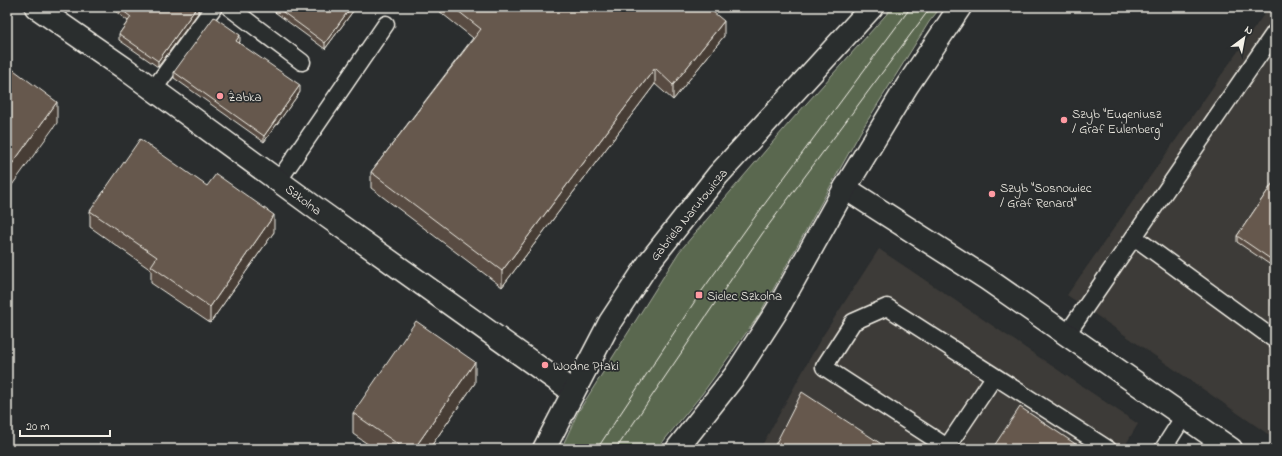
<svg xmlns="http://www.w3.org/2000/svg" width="1282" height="456" viewBox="0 0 1282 456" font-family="'Indie Flower',sans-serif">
	<rect width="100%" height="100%" fill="#2a2d2e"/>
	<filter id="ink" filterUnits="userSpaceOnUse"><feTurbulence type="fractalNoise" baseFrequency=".025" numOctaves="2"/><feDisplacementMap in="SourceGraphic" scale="8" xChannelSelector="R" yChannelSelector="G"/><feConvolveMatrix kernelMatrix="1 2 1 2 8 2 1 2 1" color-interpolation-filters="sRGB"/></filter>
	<g filter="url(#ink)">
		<!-- built -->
		<g fill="#3c3a37">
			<path d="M 1269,7 L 1275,7 L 1275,439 L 1067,295 Z"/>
			<path d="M 879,249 L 1138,424 L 1123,449 L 760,449 L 820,340 Z"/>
		</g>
		<!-- green -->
		<path fill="#5a6850" stroke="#a7ac9c" d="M 893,7 L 941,7 L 929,22 L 861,131 L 759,315 L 702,394 L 657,449 L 561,449 L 578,412 L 679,252 L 789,123 Z"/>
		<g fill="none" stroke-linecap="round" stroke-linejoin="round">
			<!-- lane casing -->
			<g stroke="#f4f1e8" stroke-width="19">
				<g id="lane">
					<path d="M 229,7 L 302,62"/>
					<path d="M 153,90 L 214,7"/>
					<path d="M 279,180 L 386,24"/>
					<path d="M 1134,237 L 1275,340"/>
					<path d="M 1067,334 L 1275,32"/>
					<path d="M 994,377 L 947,447 L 824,367 L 853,322 L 887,307 L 1108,449"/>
					<path d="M 1163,449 L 1184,416"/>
				</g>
			</g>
			<!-- street casing -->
			<g stroke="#f4f1e8" stroke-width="25">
				<g id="street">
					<path d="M 36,7 L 124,68 L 321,212 L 572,391"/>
					<path d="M 845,188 L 987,279 L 1231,449"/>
				</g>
			</g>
			<!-- secondary casing -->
			<g stroke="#f4f1e8" stroke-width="25">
				<g id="secondary">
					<path d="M 544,449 L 610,322 L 650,261 L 718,175 L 872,7"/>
					<path d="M 677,449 L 736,374 L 776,312 L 845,188 L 907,86 L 960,7"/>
				</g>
			</g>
			<!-- lane -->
			<use href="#lane" stroke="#2a2d2e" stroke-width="16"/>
			<!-- street -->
			<use href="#street" stroke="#2a2d2e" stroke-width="22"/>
			<!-- secondary -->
			<use href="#secondary" stroke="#2a2d2e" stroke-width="22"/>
			<!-- tram -->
			<g stroke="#f4f1e8" stroke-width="1">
				<path d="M 597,449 L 699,295 L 749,225 L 911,7"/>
				<path d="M 616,449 L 762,234 L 931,7"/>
			</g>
		</g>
		<!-- wall -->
		<g fill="#584c42" stroke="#f4f1e8">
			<path d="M 110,7 L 198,7 L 198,13 L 158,67 L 119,40 L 119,34 L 128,21 Z"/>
			<path d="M 268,7 L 356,7 L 325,49 Z"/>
			<path d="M 439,7 L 714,7 L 711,10 L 724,36 L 673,100 L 655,84 L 502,287 L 371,188 L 371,172 L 473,38 L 439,11 Z"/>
			<path d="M 240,41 L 239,43 L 300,92 L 264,142 L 174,78 L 174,72 Z"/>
			<path d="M 1275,180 L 1275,268 L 1237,242 L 1237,236 Z"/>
			<path d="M 207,186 L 274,232 L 210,323 L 151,283 L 151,270 L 90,227 L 90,211 Z"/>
			<path d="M 1275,295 L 1275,308 L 1272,306 L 1272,299 Z"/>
			<path d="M 475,383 L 429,449 L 375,449 L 353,434 L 353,413 Z"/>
		</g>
		<!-- shaded-wall -->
		<g fill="#473e36" stroke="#f4f1e8">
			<path d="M 197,7 L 198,7 L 198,13 L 158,67 L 158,61 Z"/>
			<path d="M 351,7 L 356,7 L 325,49 L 325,43 Z"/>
			<path d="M 703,7 L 714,7 L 703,20 Z"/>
			<path d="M 724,21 L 724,36 L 673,100 L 673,85 Z"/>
			<path d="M 240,35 L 240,41 L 236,47 L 236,41 Z"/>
			<path d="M 655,68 L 655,84 L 502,287 L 502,271 Z"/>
			<path d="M 300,85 L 300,92 L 264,142 L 264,136 Z"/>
			<path d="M 57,102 L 57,123 L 7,192 L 7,171 Z"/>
			<path d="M 274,215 L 274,232 L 210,323 L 210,307 Z"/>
			<path d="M 475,362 L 475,383 L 429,449 L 414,449 Z"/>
		</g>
		<!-- building -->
		<g fill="#66584d" stroke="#f4f1e8">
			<path d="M 118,7 L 197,7 L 158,61 L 119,34 L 131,17 Z"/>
			<path d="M 276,7 L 351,7 L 325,43 Z"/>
			<path d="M 453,7 L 707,7 L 724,21 L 673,85 L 655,68 L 502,271 L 371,172 L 481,29 Z"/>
			<path d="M 214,17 L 240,35 L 236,41 L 300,85 L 264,136 L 174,72 Z"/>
			<path d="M 7,65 L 57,102 L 7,171 Z"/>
			<path d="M 140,139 L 207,186 L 216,174 L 274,215 L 210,307 L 151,266 L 157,257 L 90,211 Z"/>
			<path d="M 1275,180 L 1275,262 L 1237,236 Z"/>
			<path d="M 1275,295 L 1275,301 L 1272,299 Z"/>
			<path d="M 416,321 L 475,362 L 414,449 L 405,449 L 353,413 Z"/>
			<path d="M 802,392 L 889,449 L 773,449 Z"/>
			<path d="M 1020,407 L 1083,449 L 992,449 Z"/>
		</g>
	</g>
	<!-- markers -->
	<g fill="#ff9aa2" stroke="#2a2d2e" stroke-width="1.5">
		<circle cx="220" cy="96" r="4"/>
		<circle cx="1064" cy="120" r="4"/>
		<circle cx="992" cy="194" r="4"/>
		<rect x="695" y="291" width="8" height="8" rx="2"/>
		<circle cx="545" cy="365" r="4"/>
	</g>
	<g text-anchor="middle" stroke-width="3.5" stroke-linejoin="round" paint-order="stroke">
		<!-- poi labels -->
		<g font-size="13" fill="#f4f1e8" stroke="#2a2d2e" text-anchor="start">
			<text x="228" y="101">Żabka</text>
			<text x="1072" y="118">Szyb "Eugeniusz<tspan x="1072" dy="15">/ Graf Eulenberg"</tspan></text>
			<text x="1000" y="192">Szyb "Sosnowiec<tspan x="1000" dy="15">/ Graf Renard"</tspan></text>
			<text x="707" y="300">Sielec Szkolna</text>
			<text x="553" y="370">Wodne Ptaki</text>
		</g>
		<!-- street labels -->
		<g font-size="13" fill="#f4f1e8" stroke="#2a2d2e">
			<text transform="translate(304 199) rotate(37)" y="5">Szkolna</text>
			<text transform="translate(688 214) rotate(-51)" y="5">Gabriela Narutowicza</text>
		</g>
	</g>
	<!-- margin -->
	<rect width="1282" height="456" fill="none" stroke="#2a2d2e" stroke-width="24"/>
	<rect x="12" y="12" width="1258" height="432" fill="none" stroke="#f4f1e8" stroke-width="1.5" filter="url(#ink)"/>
	<!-- north arrow -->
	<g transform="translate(1244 38) rotate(32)" stroke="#2a2d2e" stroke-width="3" paint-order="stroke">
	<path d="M0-3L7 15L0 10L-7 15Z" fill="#f4f1e8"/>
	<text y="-6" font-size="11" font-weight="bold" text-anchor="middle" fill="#f4f1e8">N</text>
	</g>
	<!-- scale -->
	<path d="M20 430v6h90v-6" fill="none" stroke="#f4f1e8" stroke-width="2"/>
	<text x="26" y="430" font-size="12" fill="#f4f1e8" stroke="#2a2d2e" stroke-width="3" paint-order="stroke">20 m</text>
</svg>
